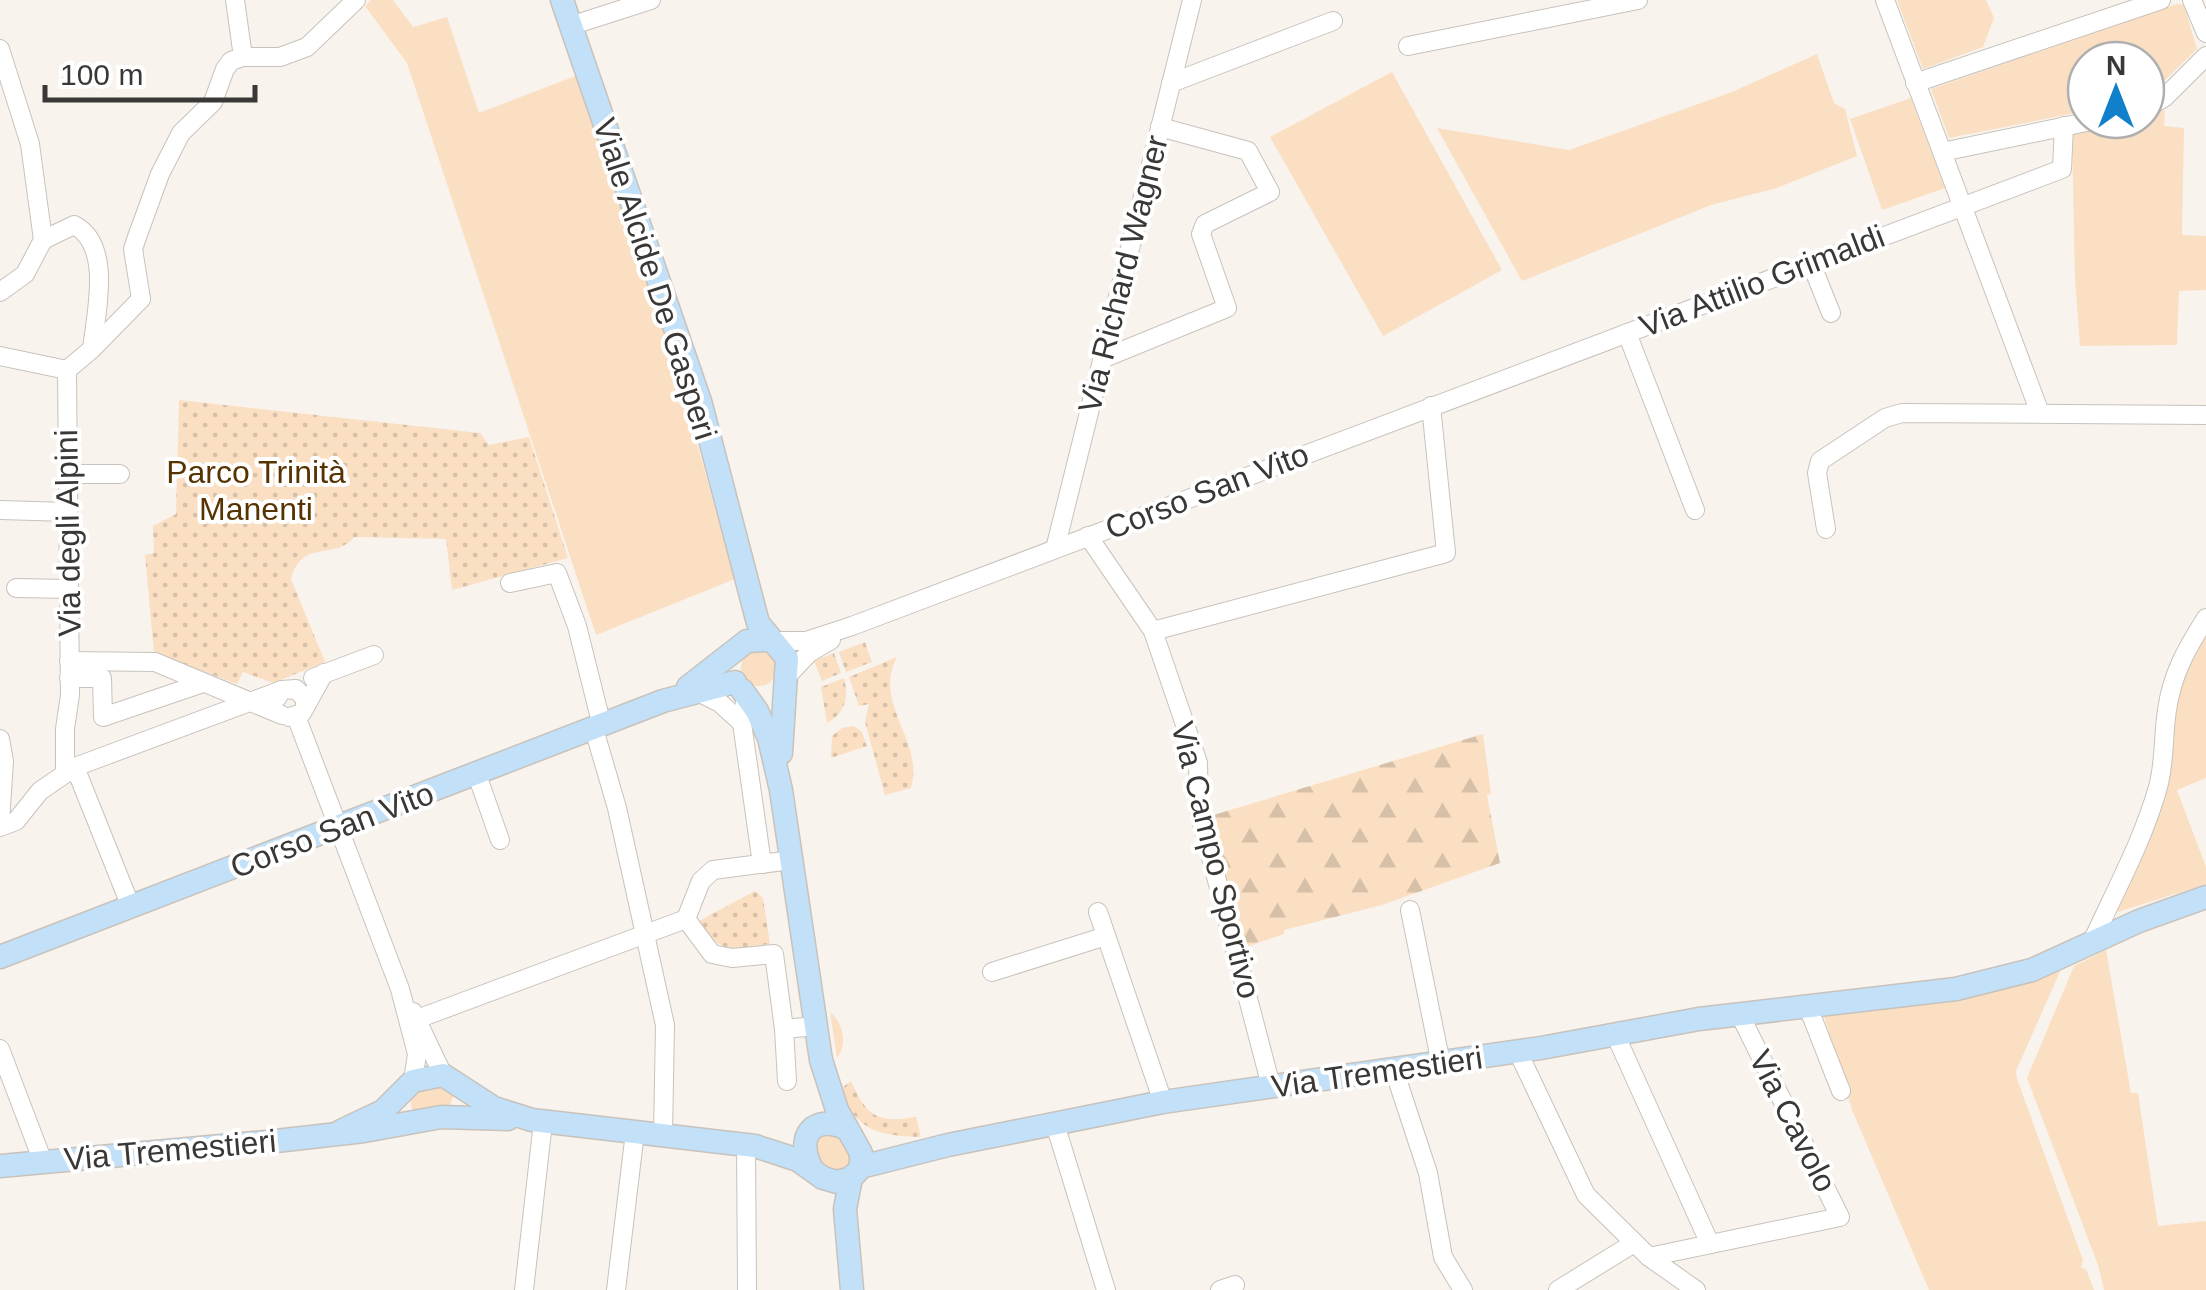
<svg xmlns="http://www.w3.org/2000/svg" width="2206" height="1290" viewBox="0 0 2206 1290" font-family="Helvetica,sans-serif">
	<defs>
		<pattern id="forest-firs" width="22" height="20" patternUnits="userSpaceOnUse" patternTransform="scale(2.5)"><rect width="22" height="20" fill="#fadfc3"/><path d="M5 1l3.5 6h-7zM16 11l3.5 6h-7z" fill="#d7c0a8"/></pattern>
		<pattern id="park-dots" width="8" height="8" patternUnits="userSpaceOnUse" patternTransform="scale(2.5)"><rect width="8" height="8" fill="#fadfc3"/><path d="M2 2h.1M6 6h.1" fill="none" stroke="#d7c0a8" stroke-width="1.8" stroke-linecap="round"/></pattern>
	</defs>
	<rect width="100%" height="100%" fill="#f9f3ed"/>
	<!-- grass -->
	<g fill="#fadfc3">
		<path d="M 371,0 L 393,0 L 413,27 L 447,17 L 479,113 L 578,75 L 674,362 L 735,579 L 596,635 L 407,63 L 365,6 Z"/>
		<path d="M 1897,0 L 1986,0 L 1994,18 L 1983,47 L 1923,69 Z"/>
		<path d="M 2177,4 L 2184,5 L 2197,49 L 2153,92 L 2146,96 L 2146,60 L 2086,60 L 2086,81 L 2074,86 L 2080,112 L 1949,138 L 1931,89 Z"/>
		<path d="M 1817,54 L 1834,103 L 1845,109 L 1857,156 L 1777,188 L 1711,205 L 1522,281 L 1437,128 L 1569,150 L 1732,92 Z"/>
		<path d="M 1392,72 L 1502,270 L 1383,336 L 1270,137 Z"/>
		<path d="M 1911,98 L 1945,188 L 1882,210 L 1850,119 Z"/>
		<path d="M 2165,110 L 2164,126 L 2184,128 L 2182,235 L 2206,236 L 2206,290 L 2179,291 L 2177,345 L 2080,346 L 2075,280 L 2072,134 L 2146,120 Z"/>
		<path d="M 2206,626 L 2206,778 L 2177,790 L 2206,867 L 2206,884 L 2118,912 L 2117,907 L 2154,812 L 2179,674 Z"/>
		<circle cx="759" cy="668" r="18"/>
		<path d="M 2106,950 L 2131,1093 L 2138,1093 L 2158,1226 L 2206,1221 L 2206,1290 L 2104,1290 L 2098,1265 L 2027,1078 L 2074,966 Z"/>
		<path d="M 2062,967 L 2016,1071 L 2017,1079 L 2083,1260 L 2081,1268 L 2086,1269 L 2094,1290 L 1929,1290 L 1852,1110 L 1823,1013 Z"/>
		<path d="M 830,1012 C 843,1023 848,1044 837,1058 Z"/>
		<path d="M 441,1082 L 454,1095 L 450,1105 L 416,1111 L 412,1109 L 410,1099 L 415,1091 Z"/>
		<path d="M 823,1133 L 841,1137 L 853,1160 L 844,1172 L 829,1170 L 817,1160 L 815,1141 Z"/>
	</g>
	<!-- forest -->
	<path fill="url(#forest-firs)" d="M 1483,734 L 1491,794 L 1487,795 L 1500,863 L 1382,905 L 1284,930 L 1284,934 L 1240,949 L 1231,908 L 1237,901 L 1235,896 L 1228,896 L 1207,817 Z"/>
	<!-- park -->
	<g fill="url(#park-dots)">
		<path d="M 179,400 L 480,433 L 489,445 L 529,437 L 568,558 L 452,590 L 446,539 L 354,537 C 335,561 302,538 291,579 L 325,662 L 273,683 L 243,672 L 237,684 L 154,653 L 145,555 L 154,553 L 153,526 L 176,514 Z"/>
		<path d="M 865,642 L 872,662 L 846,672 L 839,652 Z"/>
		<path d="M 834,653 L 841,673 L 822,681 L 814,661 Z"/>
		<path d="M 897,657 C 872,704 925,741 911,788 L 885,795 L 865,722 L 869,704 L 859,706 L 849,677 Z"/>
		<path d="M 844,678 C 849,698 845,713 827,723 L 821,687 Z"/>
		<path d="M 854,726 L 862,732 L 867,746 L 831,758 L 832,736 L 842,728 Z"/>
		<path d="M 755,891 L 763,898 L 770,944 C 729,950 726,956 697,922 Z"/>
		<path d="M 851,1081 C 867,1117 877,1123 916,1117 L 921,1137 C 878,1136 857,1130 839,1090 Z"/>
	</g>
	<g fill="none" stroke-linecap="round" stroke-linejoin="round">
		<!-- street casing -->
		<g stroke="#c8c2bc" stroke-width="20">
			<g id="street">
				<path d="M 235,0 L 243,57"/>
				<path d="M 1885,0 L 2040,413"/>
				<path d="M 2192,0 L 2206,33"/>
				<path d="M 570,26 L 651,0"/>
				<path d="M 1408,46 L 1638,0"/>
				<path d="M 0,49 L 30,144 L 43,240 L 25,274 L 0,292"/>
				<path d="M 1171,83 L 1333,21"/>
				<path d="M 1915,83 L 2161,0"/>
				<path d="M 2146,109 L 2165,97 L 2206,56"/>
				<path d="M 1942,152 L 2096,120"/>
				<path d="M 43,240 L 74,225 C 113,245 96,313 92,349 L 67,370"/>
				<path d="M 1811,263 L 1831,313"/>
				<path d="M 141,299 L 133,249 L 137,237 L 160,174 L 181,133 L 213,102 L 225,69 L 231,61 L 243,57 L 280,57 L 307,47 L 356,0"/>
				<path d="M 1627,333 L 1695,510"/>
				<path d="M 92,349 L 141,299"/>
				<path d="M 0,356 L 67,370"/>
				<path d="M 1102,359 L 1227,308 L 1201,234 L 1205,224 L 1270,192 L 1248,151 L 1160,127"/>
				<path d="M 68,474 L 120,474"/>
				<path d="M 0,510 L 68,512"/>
				<path d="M 1826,529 L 1817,473 L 1820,461 L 1885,418 L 1902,413 L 2206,415"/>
				<path d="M 1088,536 L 1153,631 L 1191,742 L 1198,763 L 1199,812 L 1271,1086"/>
				<path d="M 1055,549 L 1192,0"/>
				<path d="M 510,583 L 557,573 L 577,626 L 602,726"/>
				<path d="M 16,588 L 69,589"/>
				<path d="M 1153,631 L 1446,553 L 1431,406"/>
				<path d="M 773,641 L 806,641 L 852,626 L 2062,169 L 2064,126"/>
				<path d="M 69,661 L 155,662 L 282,715"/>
				<path d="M 787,676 L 809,653 L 831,640"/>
				<path d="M 69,678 L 102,678 L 103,717 L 203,683"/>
				<path d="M 313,678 L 374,655"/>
				<path d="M 698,692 L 720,703 L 742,723"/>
				<path d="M 746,695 L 742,723 L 762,864"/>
				<path d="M 277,698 L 282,690 L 296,689 L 305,699 L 305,706"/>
				<path d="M 296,716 L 400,989 L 417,1054 L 413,1081"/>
				<path d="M 289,717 L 302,713 L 324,673"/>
				<path d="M 594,729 L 617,808 L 665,1025 L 663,1135"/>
				<path d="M 0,739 L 4,761 L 0,822"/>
				<path d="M 65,771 L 65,729 L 70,695 L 67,370"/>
				<path d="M 477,775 L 500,840"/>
				<path d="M 0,827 L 16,821 L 40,791 L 75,767"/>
				<path d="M 131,907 L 75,767 L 282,690"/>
				<path d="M 1410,910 L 1441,1064"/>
				<path d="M 1098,912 L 1163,1102"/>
				<path d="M 686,919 L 712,954 L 732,958 L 774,954 L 784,1029 L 816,1026"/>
				<path d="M 2091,944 C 2114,893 2143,841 2158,787 C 2165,762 2163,735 2167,710 C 2172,674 2187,648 2206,618"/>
				<path d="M 992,972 L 1106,936"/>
				<path d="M 1808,1007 L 1841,1091"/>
				<path d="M 413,1012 L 443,1075"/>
				<path d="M 409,1022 L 686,919 L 701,881 L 713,870 L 792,860"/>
				<path d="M 784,1029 L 787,1081"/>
				<path d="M 1615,1034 L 1710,1244"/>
				<path d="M 0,1049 L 43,1162"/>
				<path d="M 1518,1052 L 1586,1195 L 1649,1257 L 1696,1290"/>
				<path d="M 1394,1070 L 1428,1173 L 1443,1257 L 1463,1290"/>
				<path d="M 1055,1124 L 1106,1290"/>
				<path d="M 746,1145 L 747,1290"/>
				<path d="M 1649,1257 L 1840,1217 L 1739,1013"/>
				<path d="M 524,1290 L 543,1122"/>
				<path d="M 616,1290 L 635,1132"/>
				<path d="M 1220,1290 L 1235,1285"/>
				<path d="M 1558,1290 L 1634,1243"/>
			</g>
		</g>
		<!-- secondary casing -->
		<g stroke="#c8c2bc" stroke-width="25">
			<g id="secondary">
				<path d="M 562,0 L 700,401 L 758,623 L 787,658 L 781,753"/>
				<path d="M 688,687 L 747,641 L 769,640"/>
				<path d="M 0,957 L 663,701 L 735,682"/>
				<path d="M 341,1131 L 383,1111 L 413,1081 L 443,1075 L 494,1108 L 532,1120 L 755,1146 L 798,1160 L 823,1178 L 837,1182 L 851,1178 L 857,1172 L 861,1167 L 861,1153 L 837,1110 L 821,1060 L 781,790 L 769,738 L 757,711 L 742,690"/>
				<path d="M 0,1166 L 276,1141 L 364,1131 L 441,1117 L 508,1119"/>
				<path d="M 811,1167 C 795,1136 814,1113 847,1129"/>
				<path d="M 861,1167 L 948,1145 L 1163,1102 L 1541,1048 L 1699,1019 L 1956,989 L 2032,970 L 2139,921 L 2206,897"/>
				<path d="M 851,1178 L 845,1209 L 852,1290"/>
			</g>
		</g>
		<!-- street -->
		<use href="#street" stroke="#fff" stroke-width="18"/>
		<!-- secondary -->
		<use href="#secondary" stroke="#c2e0f7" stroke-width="22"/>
	</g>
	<g text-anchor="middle" stroke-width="8" stroke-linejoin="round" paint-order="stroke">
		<!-- street labels -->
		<g font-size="32" fill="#3a3836" stroke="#fff">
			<text transform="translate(1123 274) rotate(-76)" y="11">Via Richard Wagner</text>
			<text transform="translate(655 279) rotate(72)" y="11">Viale Alcide De Gasperi</text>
			<text transform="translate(1762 281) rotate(-21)" y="11">Via Attilio Grimaldi</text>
			<text transform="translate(1207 491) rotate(-21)" y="11">Corso San Vito</text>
			<text transform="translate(68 533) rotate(-91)" y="11">Via degli Alpini</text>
			<text transform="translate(332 830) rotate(-21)" y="11">Corso San Vito</text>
			<text transform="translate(1216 860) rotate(76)" y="11">Via Campo Sportivo</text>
			<text transform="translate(1377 1072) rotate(-8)" y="11">Via Tremestieri</text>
			<text transform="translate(1793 1121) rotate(63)" y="11">Via Cavolo</text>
			<text transform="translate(170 1150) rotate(-5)" y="11">Via Tremestieri</text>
		</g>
		<!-- park labels -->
		<g font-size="32" fill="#573302" stroke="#fff">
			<text x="256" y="483">Parco Trinità<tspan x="256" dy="37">Manenti</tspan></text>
		</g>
	</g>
	<!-- north arrow -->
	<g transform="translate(2116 90)"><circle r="48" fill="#ffffff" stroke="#b0afaf" stroke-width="2.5"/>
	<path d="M0-8L18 38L0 25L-18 38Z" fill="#0f80c9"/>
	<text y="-15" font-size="28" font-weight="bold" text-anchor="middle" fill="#3a3836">N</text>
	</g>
	<!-- scale -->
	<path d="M45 85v15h210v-15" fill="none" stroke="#3a3836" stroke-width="5"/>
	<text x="60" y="85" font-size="30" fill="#3a3836" stroke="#ffffff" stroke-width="8" paint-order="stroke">100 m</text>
</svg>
